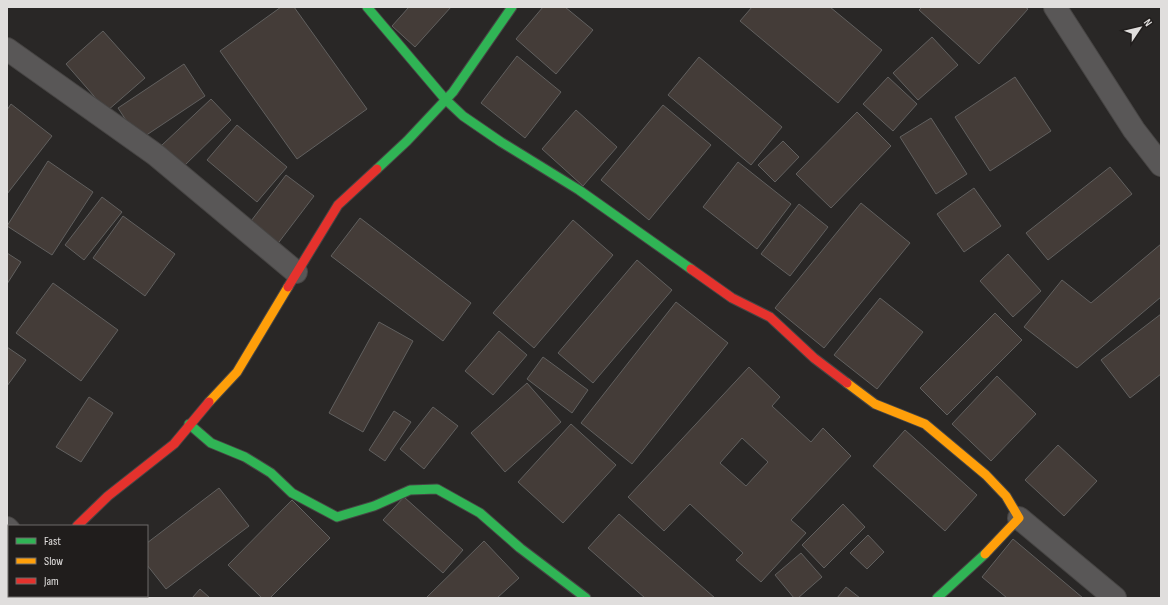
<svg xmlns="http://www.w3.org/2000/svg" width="1168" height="605" viewBox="0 0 1168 605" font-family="'Sofia Sans Condensed',sans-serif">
	<rect width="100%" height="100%" fill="#292726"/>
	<!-- building -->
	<g fill="#443c38" stroke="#61605f" fill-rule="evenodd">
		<path d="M 281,7 L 294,7 L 367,109 L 297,159 L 220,51 Z"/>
		<path d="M 409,7 L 451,7 L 415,47 L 392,26 Z"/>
		<path d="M 543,7 L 565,7 L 593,30 L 556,74 L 516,39 Z"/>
		<path d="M 752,7 L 830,7 L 882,50 L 838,103 L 740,21 Z"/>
		<path d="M 922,7 L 1025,7 L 1028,9 L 979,64 L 919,10 Z"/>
		<path d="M 103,31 L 145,78 L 107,111 L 66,64 Z"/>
		<path d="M 932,37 L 958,65 L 918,100 L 893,73 Z"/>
		<path d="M 517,56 L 561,92 L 525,138 L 481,103 Z"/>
		<path d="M 699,57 L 782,127 L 751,165 L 668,95 Z"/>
		<path d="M 184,64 L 205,96 L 139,140 L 118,108 Z"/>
		<path d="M 888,77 L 917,104 L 893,131 L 863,104 Z"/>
		<path d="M 1015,77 L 1051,131 L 990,171 L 955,117 Z"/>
		<path d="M 211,99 L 231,120 L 183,167 L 162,145 Z"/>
		<path d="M 11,104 L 52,136 L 7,194 L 7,110 Z"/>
		<path d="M 663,105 L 711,145 L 649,220 L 601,180 Z"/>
		<path d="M 576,110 L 617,147 L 583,186 L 542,149 Z"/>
		<path d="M 857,112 L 891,146 L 831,208 L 796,174 Z"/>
		<path d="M 931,118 L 967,174 L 936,194 L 900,137 Z"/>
		<path d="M 237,125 L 287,167 L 257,202 L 207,160 Z"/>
		<path d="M 783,141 L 799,157 L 775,182 L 758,165 Z"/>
		<path d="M 48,161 L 93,192 L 52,255 L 7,226 Z"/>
		<path d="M 738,162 L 791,204 L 757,249 L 703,207 Z"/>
		<path d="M 1110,167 L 1132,194 L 1048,260 L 1026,233 Z"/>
		<path d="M 286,175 L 314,196 L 276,246 L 248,225 Z"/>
		<path d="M 974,188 L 1001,226 L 964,252 L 937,214 Z"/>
		<path d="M 102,197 L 122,212 L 84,260 L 65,245 Z"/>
		<path d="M 861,203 L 910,243 L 824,348 L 775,308 Z"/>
		<path d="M 799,204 L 828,227 L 790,276 L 761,254 Z"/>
		<path d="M 123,216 L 175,254 L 145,296 L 93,258 Z"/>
		<path d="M 360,218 L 471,303 L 443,341 L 331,256 Z"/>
		<path d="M 573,220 L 613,255 L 534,348 L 493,313 Z"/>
		<path d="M 1161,244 L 1161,297 L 1077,368 L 1024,327 L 1062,280 L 1091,303 Z"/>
		<path d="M 7,253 L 21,262 L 7,284 Z"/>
		<path d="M 1008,254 L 1041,291 L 1013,317 L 980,281 Z"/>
		<path d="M 637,260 L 672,290 L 593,383 L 558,353 Z"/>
		<path d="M 53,283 L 118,330 L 81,381 L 16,333 Z"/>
		<path d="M 880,298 L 923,332 L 877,389 L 834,355 Z"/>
		<path d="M 676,302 L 728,343 L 632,464 L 581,423 Z"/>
		<path d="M 995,313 L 1022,340 L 947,415 L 920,388 Z"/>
		<path d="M 1161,314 L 1161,374 L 1130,398 L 1101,360 Z"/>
		<path d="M 379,322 L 413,341 L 363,432 L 329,413 Z"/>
		<path d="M 499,331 L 527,355 L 493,395 L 465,371 Z"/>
		<path d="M 7,347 L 26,360 L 7,386 Z"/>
		<path d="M 543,357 L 588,390 L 572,413 L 527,379 Z"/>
		<path d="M 749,367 L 780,397 L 772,406 L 811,442 L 823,428 L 851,456 L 791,520 L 806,533 L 761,582 L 736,560 L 743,553 L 690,504 L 664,531 L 628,497 ZM 742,438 L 768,462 L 746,486 L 720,463 Z"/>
		<path d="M 997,376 L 1036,414 L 991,461 L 952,424 Z"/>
		<path d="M 527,383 L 561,422 L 505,472 L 471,433 Z"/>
		<path d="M 89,397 L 113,413 L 81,462 L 56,447 Z"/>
		<path d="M 433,407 L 458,426 L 424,469 L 400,449 Z"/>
		<path d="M 394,411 L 411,422 L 385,461 L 369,450 Z"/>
		<path d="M 571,424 L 616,465 L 563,523 L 518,482 Z"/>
		<path d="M 905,430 L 977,495 L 945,531 L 873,466 Z"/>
		<path d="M 1058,445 L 1097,481 L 1064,516 L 1025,480 Z"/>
		<path d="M 219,488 L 249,526 L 166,589 L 147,565 L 147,543 Z"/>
		<path d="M 404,497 L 463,550 L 443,573 L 383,520 Z"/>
		<path d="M 292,500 L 330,538 L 270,598 L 262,598 L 228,565 Z"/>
		<path d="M 843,504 L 865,527 L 824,568 L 802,545 Z"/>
		<path d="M 619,514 L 715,598 L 645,598 L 588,548 Z"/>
		<path d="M 868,535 L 884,552 L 867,569 L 850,553 Z"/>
		<path d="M 1013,539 L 1083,598 L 1007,598 L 982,577 Z"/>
		<path d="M 484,541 L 519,578 L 497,598 L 426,598 Z"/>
		<path d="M 801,553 L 822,577 L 798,598 L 794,598 L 775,575 Z"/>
		<path d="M 846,587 L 860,598 L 837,598 Z"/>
		<path d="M 200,589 L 210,598 L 192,598 Z"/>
	</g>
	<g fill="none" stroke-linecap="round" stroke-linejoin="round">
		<!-- street casing -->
		<g stroke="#474544" stroke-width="24">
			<g id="street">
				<path d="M 1055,7 L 1134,130 L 1161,165"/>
				<path d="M 7,49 L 156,155 L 296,272"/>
				<path d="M 1019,518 L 1115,598"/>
				<path d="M 7,528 L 9,530"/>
				<path d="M 70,596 L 72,598"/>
			</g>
		</g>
		<!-- fast casing -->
		<g stroke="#474544" stroke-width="11">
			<g id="fast">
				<path d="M 367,7 L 445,99 L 463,116 L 501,142 L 579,190 L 691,269"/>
				<path d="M 377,169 L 407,141 L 453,92 L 512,7"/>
				<path d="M 189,424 L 211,443 L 245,457 L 271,473 L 292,493 L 337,517 L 374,506 L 410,490 L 437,489 L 480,513 L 520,548 L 586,598"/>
				<path d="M 937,598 L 985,554"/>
			</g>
		</g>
		<!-- slow casing -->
		<g stroke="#474544" stroke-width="11">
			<g id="slow">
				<path d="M 847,383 L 875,404 L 925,424 L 986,475 L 1006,496 L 1019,518 L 985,554"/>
				<path d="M 209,402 L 237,372 L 288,287"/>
			</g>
		</g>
		<!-- jam casing -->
		<g stroke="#474544" stroke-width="11">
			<g id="jam">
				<path d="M 691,269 L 732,298 L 770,317 L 814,358 L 847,383"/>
				<path d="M 288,287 L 338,205 L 377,169"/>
				<path d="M 77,526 L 108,496 L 174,444 L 209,402"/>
			</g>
		</g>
		<!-- street -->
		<use href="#street" stroke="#595757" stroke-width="22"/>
		<!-- fast -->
		<use href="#fast" stroke="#30b455" stroke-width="9"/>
		<!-- slow -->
		<use href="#slow" stroke="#ff9f0a" stroke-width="9"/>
		<!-- jam -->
		<use href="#jam" stroke="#e5322d" stroke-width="9"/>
	</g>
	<!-- border -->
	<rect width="1168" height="605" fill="none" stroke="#e0dedd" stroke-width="16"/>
	<!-- legend -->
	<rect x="8" y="525" width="140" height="72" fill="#201d1c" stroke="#6d6a69"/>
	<rect x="16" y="538" width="20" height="6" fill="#30b455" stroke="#6d6a69"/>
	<text x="44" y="545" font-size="12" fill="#e0dedd">Fast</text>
	<rect x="16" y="558" width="20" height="6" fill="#ff9f0a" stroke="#6d6a69"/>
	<text x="44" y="565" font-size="12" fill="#e0dedd">Slow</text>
	<rect x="16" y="578" width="20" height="6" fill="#e5322d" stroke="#6d6a69"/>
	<text x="44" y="585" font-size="12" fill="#e0dedd">Jam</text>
	<!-- north arrow -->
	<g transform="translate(1140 28) rotate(55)" stroke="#201d1c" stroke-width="3" paint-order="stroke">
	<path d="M0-3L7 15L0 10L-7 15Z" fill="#e0dedd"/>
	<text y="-6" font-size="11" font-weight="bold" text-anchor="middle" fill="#e0dedd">N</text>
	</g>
</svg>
